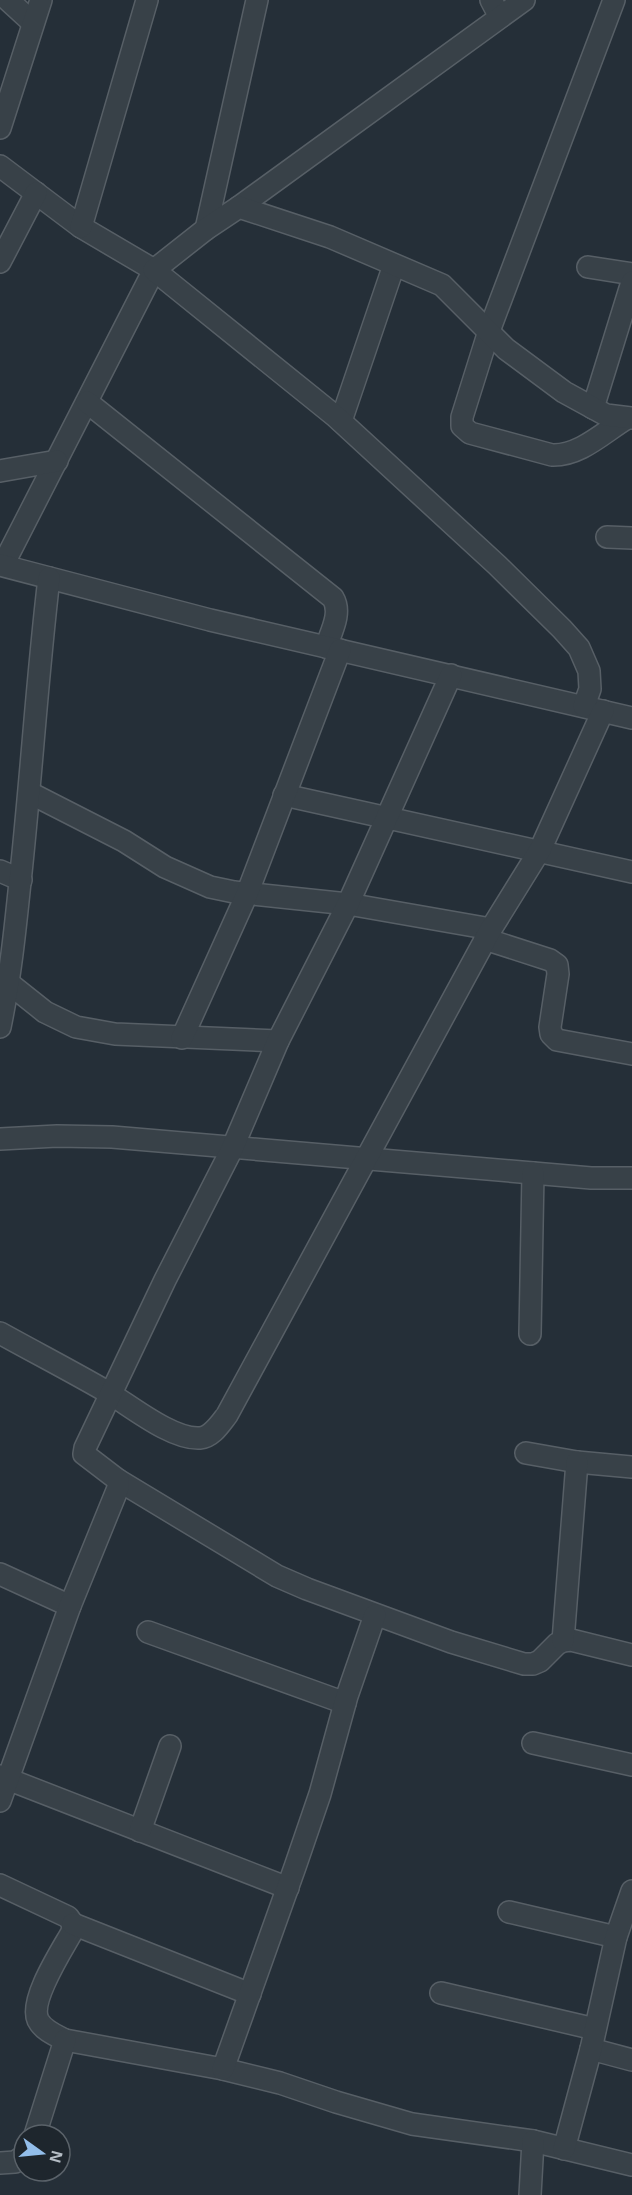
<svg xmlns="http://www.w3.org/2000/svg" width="632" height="2195" viewBox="0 0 632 2195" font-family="Arial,sans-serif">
	<rect width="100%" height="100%" fill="#252f38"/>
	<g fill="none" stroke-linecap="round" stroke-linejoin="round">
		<!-- minor casing -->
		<g stroke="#575f66" stroke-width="24">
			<g id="minor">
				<path d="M 8,0 L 33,23"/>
				<path d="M 491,0 L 500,17"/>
				<path d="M 614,0 L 489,331 L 462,417 L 462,426 L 470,433 L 552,455 C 580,456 604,432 627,418"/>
				<path d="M 0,128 L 41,0"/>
				<path d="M 0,166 L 81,227 L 154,270 L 3,565"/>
				<path d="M 239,207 L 524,0"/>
				<path d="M 81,227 L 147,0"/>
				<path d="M 206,229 L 257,0"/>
				<path d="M 0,262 L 36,193"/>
				<path d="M 588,267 L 632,274"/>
				<path d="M 87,402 L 333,598 C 342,613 331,632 326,647"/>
				<path d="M 593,408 L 632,282"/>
				<path d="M 341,421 L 394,265"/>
				<path d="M 0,471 L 57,461"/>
				<path d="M 607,537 L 632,538"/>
				<path d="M 0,565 L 210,620 L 632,718"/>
				<path d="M 584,706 L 590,689 L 589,671 L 579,648 L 562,629 L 497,565 L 335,416 L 154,270 L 206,229 L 239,207 L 330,237 L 442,285 L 506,349 L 564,392 L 606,415 L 632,418"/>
				<path d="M 30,793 L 124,841 L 165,867 L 210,887 L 234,892 L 348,904 L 491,929"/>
				<path d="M 284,795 L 632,872"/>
				<path d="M 0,871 L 21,880"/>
				<path d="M 485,939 L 550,960 L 557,965 L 558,974 L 550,1027 L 551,1034 L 557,1040 L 632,1054"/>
				<path d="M 1,977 L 45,1012 L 76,1027 L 115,1034 L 278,1041"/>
				<path d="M 0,1027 C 10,979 15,931 20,882 C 31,781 37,679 49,578"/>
				<path d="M 182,1038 L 247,894 L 340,650"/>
				<path d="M 0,1139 L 57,1136 L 112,1137 L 591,1178 L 632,1178"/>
				<path d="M 0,1333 C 36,1353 73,1372 109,1393 C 132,1407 173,1440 200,1438 C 212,1437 220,1424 227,1415 L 491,929 L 540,850 L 603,711"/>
				<path d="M 530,1334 L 533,1173"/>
				<path d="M 526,1453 L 577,1462 L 632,1467"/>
				<path d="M 118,1480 L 277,1576 L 307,1589 L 451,1642 L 524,1664 L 533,1664 L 540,1661 L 557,1644 L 563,1641 L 571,1640 L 632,1655"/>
				<path d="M 0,1574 L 70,1606"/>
				<path d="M 148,1632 L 345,1703"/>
				<path d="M 563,1641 L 577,1462"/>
				<path d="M 533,1743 L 632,1765"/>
				<path d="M 0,1776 L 288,1888"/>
				<path d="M 0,1801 L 70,1606 L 118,1488 L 118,1480 L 84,1454 L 85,1448 L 165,1280 L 232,1149 L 278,1041 L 348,904 L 451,675"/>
				<path d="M 140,1831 L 170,1746"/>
				<path d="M 0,1885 L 68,1917 L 73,1924 L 72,1932 C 62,1950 29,2000 38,2020 C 43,2030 55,2035 65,2040 L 223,2069 L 280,2083 L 336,2102 L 412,2124 L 533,2141 L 632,2165"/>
				<path d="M 509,1912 L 616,1937"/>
				<path d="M 73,1924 L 250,1994"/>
				<path d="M 441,1993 L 595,2029"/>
				<path d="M 591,2049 L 632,2060"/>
				<path d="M 223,2069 L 295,1867 L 320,1794 L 347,1696 L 375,1615"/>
				<path d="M 35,2135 L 65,2040"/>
				<path d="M 564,2149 L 591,2049 L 616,1937 L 632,1891"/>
				<path d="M 0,2163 L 15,2162 L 24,2156"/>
				<path d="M 530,2195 L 533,2141"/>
			</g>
		</g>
		<!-- minor -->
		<use href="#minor" stroke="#384148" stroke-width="21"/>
	</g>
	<!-- north arrow -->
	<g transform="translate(42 2153) rotate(105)"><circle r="28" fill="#1e262d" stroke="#5a6269" stroke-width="1.5"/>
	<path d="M0-4.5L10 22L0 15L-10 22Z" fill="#93beea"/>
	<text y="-9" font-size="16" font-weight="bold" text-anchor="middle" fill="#b4bcc4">N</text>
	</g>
</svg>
